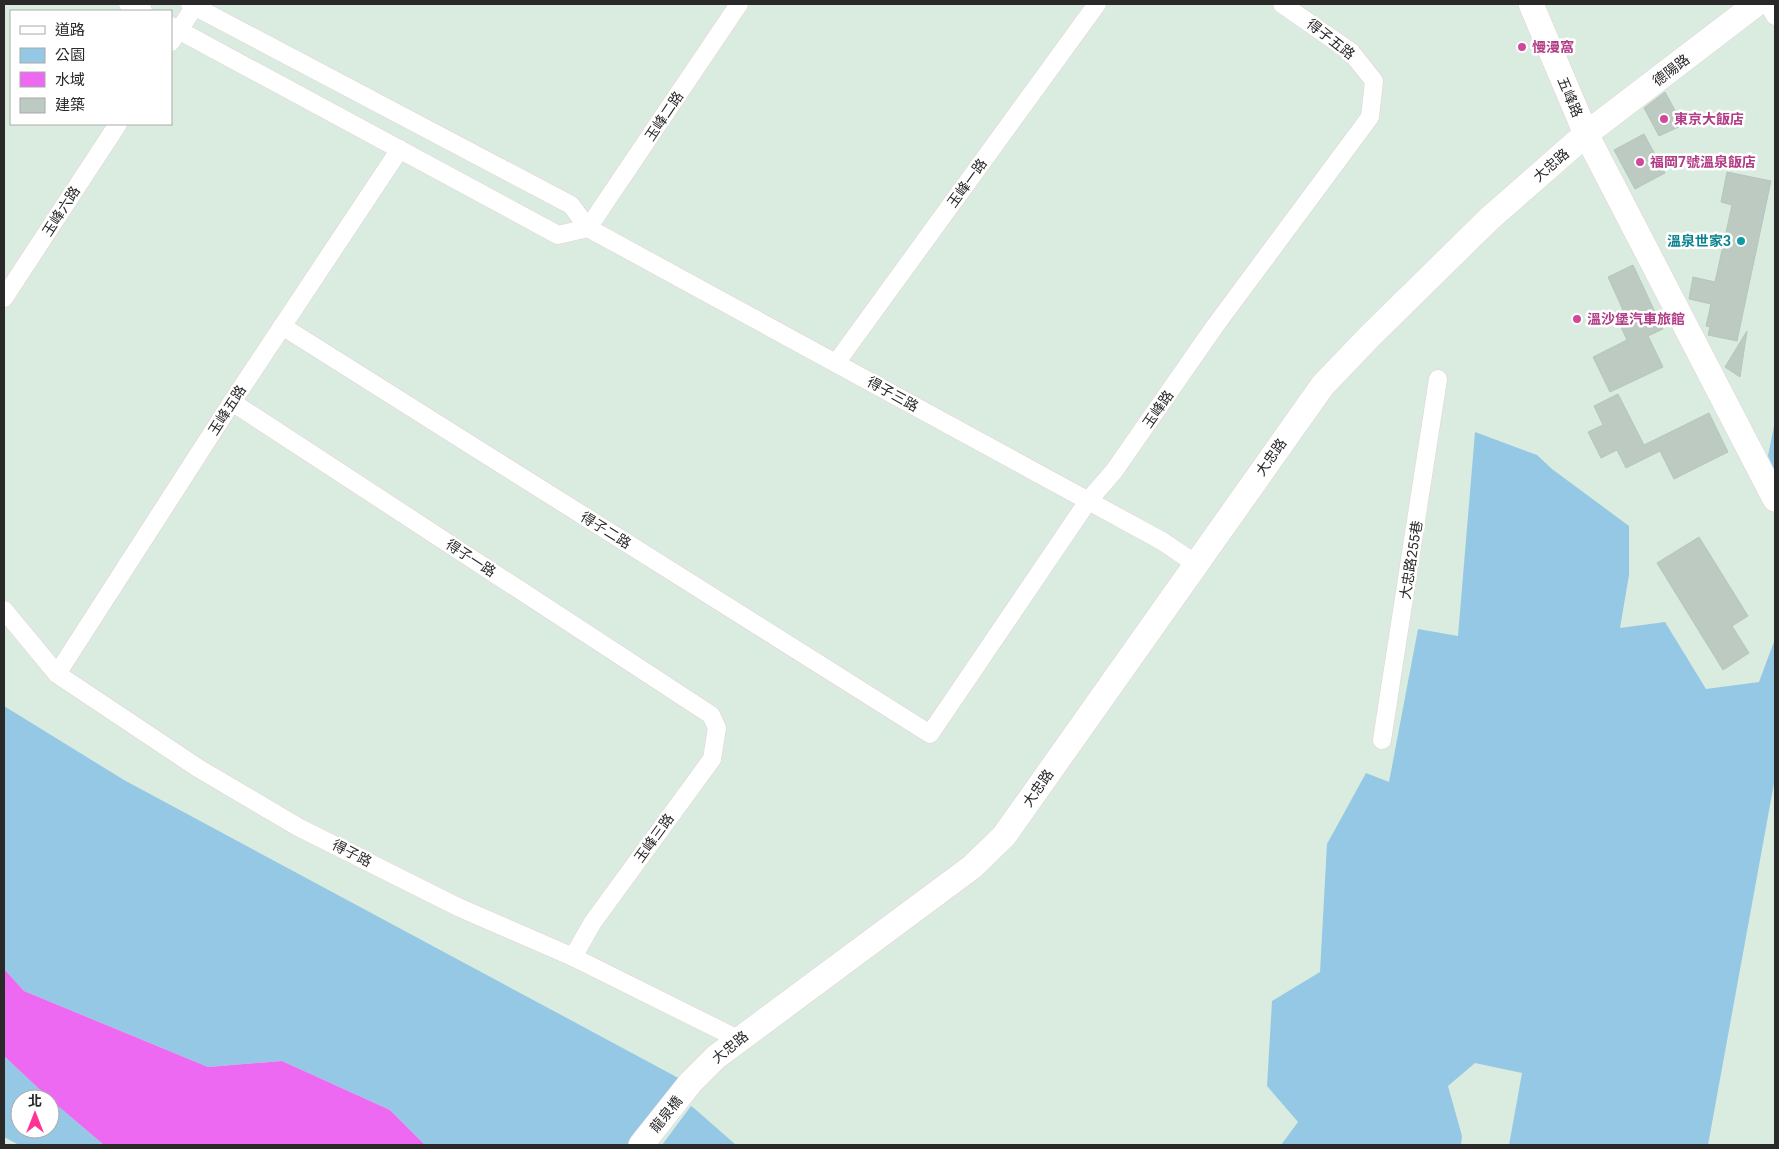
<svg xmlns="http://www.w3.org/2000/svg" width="1779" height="1149" viewBox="0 0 1779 1149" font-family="Roboto,'Noto Sans TC',sans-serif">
	<rect width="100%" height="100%" fill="#daecdf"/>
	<!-- green -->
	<g fill="#95c8e5">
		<path d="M 1775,421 L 1775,471 L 1768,456 Z"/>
		<path d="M 1475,432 L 1537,455 L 1552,469 L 1629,526 L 1629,575 L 1620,628 L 1665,622 L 1706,689 L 1759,682 L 1775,639 L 1775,778 L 1708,1145 L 1509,1145 L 1522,1073 L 1475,1063 L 1448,1086 L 1462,1136 L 1461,1145 L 1281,1145 L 1298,1122 L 1267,1086 L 1272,1001 L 1320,972 L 1327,844 L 1366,773 L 1389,782 L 1418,629 L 1458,636 Z"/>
		<path d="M 4,706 L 124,780 L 684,1081 L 631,1145 L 425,1145 L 390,1110 L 282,1061 L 208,1067 L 24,991 L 4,969 Z"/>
		<path d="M 4,1056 L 50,1099 L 20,1099 L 20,1129 L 50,1129 L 50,1099 L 104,1145 L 19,1145 L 4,1137 Z"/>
		<path d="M 691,1106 L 695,1109 L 736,1145 L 662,1145 Z"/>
	</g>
	<!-- water -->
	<path fill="#ee69f2" d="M 4,969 L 24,991 L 208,1067 L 282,1061 L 390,1110 L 425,1145 L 104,1145 L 51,1100 L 4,1056 Z"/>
	<!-- building -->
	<g fill="#bdcac1" stroke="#b4c7bb">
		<path d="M 1665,92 L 1683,125 L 1659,136 L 1644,108 Z"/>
		<path d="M 1644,134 L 1665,173 L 1635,189 L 1614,150 Z"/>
		<path d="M 1727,172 L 1771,181 L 1737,341 L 1708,335 L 1710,327 L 1706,326 L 1711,304 L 1689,299 L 1693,277 L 1715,282 L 1732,205 L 1721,202 Z"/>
		<path d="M 1633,265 L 1663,329 L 1648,336 L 1663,367 L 1610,392 L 1593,357 L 1627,340 L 1615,314 L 1623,310 L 1608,277 Z"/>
		<path d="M 1747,331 L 1740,377 L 1725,367 Z"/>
		<path d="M 1618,394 L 1644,445 L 1709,413 L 1728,452 L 1674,479 L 1660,451 L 1626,468 L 1617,450 L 1601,458 L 1588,432 L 1603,425 L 1594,406 Z"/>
		<path d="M 1699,537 L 1748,616 L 1732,626 L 1749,653 L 1723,670 L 1657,563 Z"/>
	</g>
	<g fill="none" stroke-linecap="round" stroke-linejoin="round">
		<!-- street casing -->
		<g stroke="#e3d0d9" stroke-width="19">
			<g id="street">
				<path d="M 128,4 L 143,11"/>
				<path d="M 190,4 L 571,205 L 588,228 L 1162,541 L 1196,564"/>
				<path d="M 1768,4 L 1775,16"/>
				<path d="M 171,26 L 558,235 L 588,228"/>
				<path d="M 171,42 L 195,6"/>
				<path d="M 588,228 L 739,4"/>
				<path d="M 4,298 L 118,124"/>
				<path d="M 282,326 L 930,734 L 1088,501 L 1114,471 L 1215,326 L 1370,117 L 1374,81 L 1351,52 L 1282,4"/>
				<path d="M 836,363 L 1097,4"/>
				<path d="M 232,402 L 711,715 L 717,728 L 712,759 L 593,922 L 573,957"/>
				<path d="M 4,610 L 57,674 L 198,768 L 298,827 L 458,907 L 573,957 L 738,1039"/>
				<path d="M 57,674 L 232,402 L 400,149"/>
				<path d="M 1382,740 L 1438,379"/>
			</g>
		</g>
		<!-- secondary casing -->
		<g stroke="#e3d0d9" stroke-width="26">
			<g id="secondary">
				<path d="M 1531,4 L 1586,134 L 1775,499"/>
				<path d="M 641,1145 L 691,1082 L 716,1057 L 972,867 L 1004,836 L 1323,385 L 1369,337 L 1489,219 L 1537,177 L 1586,134 L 1756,4"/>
			</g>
		</g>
		<!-- street -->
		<use href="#street" stroke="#fff" stroke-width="18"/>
		<!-- secondary -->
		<use href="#secondary" stroke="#fff" stroke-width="25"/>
	</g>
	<!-- markers -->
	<g fill="#d1479c" stroke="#fff" stroke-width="2">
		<circle cx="1522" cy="47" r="5"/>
		<circle cx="1664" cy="119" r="5"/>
		<circle cx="1640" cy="162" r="5"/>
		<circle cx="1577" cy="319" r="5"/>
	</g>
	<circle fill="#0f9aa8" stroke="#fff" stroke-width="2" cx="1741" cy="241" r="5"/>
	<g text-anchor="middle" stroke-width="5" stroke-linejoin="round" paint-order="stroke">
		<!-- street labels -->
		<g font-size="14" fill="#292929" stroke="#fff">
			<text transform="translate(1331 39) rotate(38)" y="5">得子五路</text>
			<text transform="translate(1671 70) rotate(-37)" y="5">德陽路</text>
			<text transform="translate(1570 97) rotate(67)" y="5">五峰路</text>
			<text transform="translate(664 116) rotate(-56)" y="5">玉峰二路</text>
			<text transform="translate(1551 165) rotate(-41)" y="5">大忠路</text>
			<text transform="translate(967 183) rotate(-54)" y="5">玉峰一路</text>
			<text transform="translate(61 211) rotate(-57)" y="5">玉峰六路</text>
			<text transform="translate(893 394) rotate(29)" y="5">得子三路</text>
			<text transform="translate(1158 409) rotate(-55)" y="5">玉峰路</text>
			<text transform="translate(227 410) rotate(-57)" y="5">玉峰五路</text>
			<text transform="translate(1271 457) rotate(-55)" y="5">大忠路</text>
			<text transform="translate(606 530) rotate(32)" y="5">得子二路</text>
			<text transform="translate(471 558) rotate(33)" y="5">得子一路</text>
			<text transform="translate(1411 560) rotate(-81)" y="5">大忠路255巷</text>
			<text transform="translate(1038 788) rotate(-55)" y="5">大忠路</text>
			<text transform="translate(654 838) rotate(-54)" y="5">玉峰三路</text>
			<text transform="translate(352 853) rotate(27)" y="5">得子路</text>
			<text transform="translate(730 1047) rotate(-39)" y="5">大忠路</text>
			<text transform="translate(666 1114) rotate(-51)" y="5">龍泉橋</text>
		</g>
		<!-- hotel labels -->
		<g font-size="14" font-weight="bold" fill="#b23c85" stroke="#fff" text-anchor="start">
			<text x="1532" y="52">慢漫窩</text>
			<text x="1674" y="124">東京大飯店</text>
			<text x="1650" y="167">福岡7號溫泉飯店</text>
			<text x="1587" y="324">溫沙堡汽車旅館</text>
		</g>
		<!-- culture labels -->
		<g font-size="14" font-weight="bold" fill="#0d838f" stroke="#fff" text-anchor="end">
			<text x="1731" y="246">溫泉世家3</text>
		</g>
	</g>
	<!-- border -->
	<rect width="1779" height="1149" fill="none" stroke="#292929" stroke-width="10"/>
	<!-- legend -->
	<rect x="10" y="10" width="162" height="115" fill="#ffffff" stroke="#a9a9a9"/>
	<rect x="20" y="26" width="25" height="8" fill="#ffffff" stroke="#a9a9a9"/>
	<text x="55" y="35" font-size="15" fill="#292929">道路</text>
	<rect x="20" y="48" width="25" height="15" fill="#95c8e5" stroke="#a9a9a9"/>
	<text x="55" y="60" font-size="15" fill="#292929">公園</text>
	<rect x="20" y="72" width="25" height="15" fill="#ee69f2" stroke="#a9a9a9"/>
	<text x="55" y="85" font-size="15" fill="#292929">水域</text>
	<rect x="20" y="98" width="25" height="15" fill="#bdcac1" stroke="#a9a9a9"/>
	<text x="55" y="110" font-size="15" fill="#292929">建築</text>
	<!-- north arrow -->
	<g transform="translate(35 1114)"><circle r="24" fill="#ffffff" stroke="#a9a9a9"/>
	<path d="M0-4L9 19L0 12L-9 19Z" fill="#ff3596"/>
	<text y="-8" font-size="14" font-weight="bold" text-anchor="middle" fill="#292929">北</text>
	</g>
</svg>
